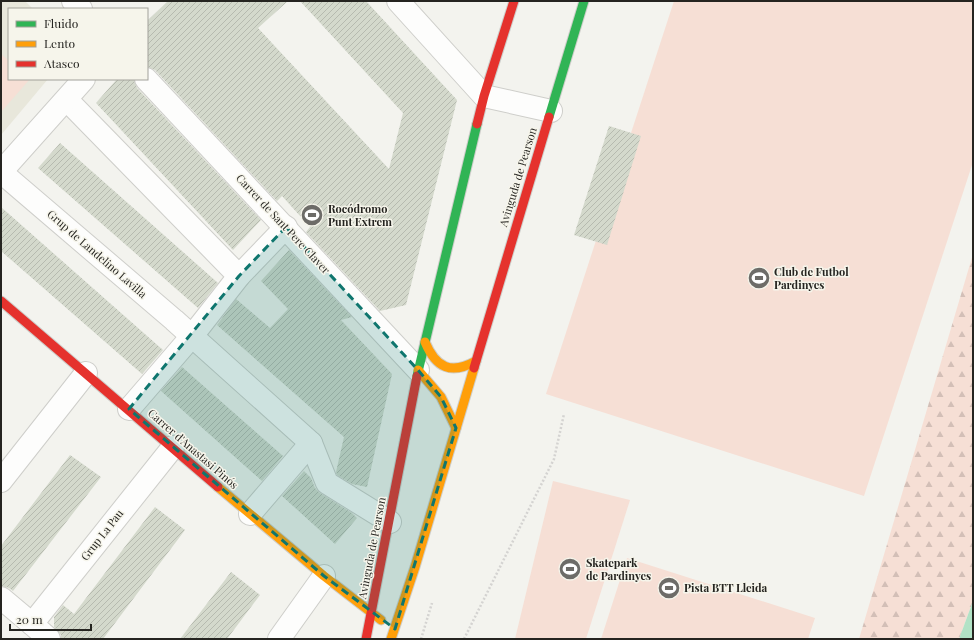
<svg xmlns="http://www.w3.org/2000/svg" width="974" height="640" viewBox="0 0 974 640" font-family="'Playfair Display',serif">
	<defs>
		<pattern id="forest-firs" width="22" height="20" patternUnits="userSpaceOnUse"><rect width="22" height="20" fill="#f6dfd5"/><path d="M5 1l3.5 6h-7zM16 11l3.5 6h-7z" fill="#d3bfb7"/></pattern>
		<pattern id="building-hatch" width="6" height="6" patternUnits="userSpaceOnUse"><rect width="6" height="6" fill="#d4d9cc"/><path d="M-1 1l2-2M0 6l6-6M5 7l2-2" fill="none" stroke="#b6baaf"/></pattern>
	</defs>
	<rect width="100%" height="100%" fill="#f3f3ee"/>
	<!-- built -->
	<path fill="#e8e7db" d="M 1,1 L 25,1 L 33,9 L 9,9 L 9,79 L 48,79 L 1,135 Z"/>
	<!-- forest -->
	<path fill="url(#forest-firs)" d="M 973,254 L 973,601 L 959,639 L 859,639 Z"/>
	<!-- pitch -->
	<g fill="#f6dfd5">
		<path d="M 674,1 L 973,1 L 973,162 L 864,496 L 546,394 Z"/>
		<path d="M 1,54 L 9,61 L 9,79 L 30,79 L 1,112 Z"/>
		<path d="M 553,481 L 630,500 L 586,639 L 515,639 Z"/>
		<path d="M 627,558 L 815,618 L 808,639 L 601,639 Z"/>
	</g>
	<!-- water -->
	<path fill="#b2e2c6" d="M 973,601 L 973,639 L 959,639 Z"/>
	<!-- building -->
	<g fill="url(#building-hatch)">
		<path d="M 168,1 L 288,1 L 258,28 L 389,169 L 403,113 L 300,1 L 366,1 L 457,100 L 406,305 L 380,311 L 306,232 L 310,227 L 282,196 L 277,201 L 155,70 L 147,67 L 147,21 Z"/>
		<path d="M 117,79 L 134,79 L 137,88 L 261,220 L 233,250 L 96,103 Z"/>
		<path d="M 609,126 L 641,136 L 607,245 L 574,235 Z"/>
		<path d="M 60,143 L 218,283 L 198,308 L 38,168 Z"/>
		<path d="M 1,207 L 163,350 L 142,374 L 1,251 Z"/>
		<path d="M 289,250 L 352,317 L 341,320 L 392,374 L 367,487 L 352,484 L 337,475 L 336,472 L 344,437 L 217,325 L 236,299 L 270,328 L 288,309 L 261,281 Z"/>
		<path d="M 182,367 L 283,456 L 262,481 L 161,391 Z"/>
		<path d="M 70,455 L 101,477 L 13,591 L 9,588 L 1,586 L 1,546 Z"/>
		<path d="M 304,471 L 311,478 L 315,488 L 320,493 L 352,513 L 357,518 L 335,544 L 282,496 Z"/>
		<path d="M 155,507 L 185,530 L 103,639 L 61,639 L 61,635 L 54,627 L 54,617 L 63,605 L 74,614 Z"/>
		<path d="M 231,572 L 260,595 L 227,639 L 180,639 Z"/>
	</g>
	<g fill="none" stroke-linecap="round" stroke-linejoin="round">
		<!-- street casing -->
		<g stroke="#cececa" stroke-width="24">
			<g id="street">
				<path d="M 73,1 L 81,9"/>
				<path d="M 398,1 L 484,96 L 551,111"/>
				<path d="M 146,79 L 418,370"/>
				<path d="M 67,100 L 239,276 L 192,336 L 129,409"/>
				<path d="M 1,172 L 174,320 L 311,443 L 327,483 L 390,522"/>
				<path d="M 1,172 L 84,79"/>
				<path d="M 239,276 L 286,227"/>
				<path d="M 1,481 L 86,373"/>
				<path d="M 250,514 L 311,443"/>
				<path d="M 1,598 L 32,624"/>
				<path d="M 49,639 L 32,624 L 173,447"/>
				<path d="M 279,639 L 324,576"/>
			</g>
		</g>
		<!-- fast casing -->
		<g stroke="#cececa" stroke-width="11">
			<g id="fast">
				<path d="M 549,117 L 584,1"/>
				<path d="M 417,376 L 477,124"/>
			</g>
		</g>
		<!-- slow casing -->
		<g stroke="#cececa" stroke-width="11">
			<g id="slow">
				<path d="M 425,342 C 436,368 451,375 476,361"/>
				<path d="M 418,370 L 441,397 L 456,428"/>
				<path d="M 218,487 L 324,576 L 381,620"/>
				<path d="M 391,639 L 415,567 L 474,368"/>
			</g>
		</g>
		<!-- jam casing -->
		<g stroke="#cececa" stroke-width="11">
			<g id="jam">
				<path d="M 477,124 L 484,96 L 514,1"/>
				<path d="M 1,301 L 218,487"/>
				<path d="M 474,368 L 549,117"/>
				<path d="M 366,639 L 417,376"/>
			</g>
		</g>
		<!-- path -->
		<g stroke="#d4d3d1" stroke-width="2.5" stroke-dasharray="2 2" stroke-linecap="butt">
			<path d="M 421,639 L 432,603"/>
			<path d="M 464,639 L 554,459 L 564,414"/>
		</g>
		<!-- street -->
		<use href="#street" stroke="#fdfdfc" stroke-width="22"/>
		<!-- fast -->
		<use href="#fast" stroke="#30b455" stroke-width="9"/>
		<!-- slow -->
		<use href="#slow" stroke="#ff9f0a" stroke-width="9"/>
		<!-- jam -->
		<use href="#jam" stroke="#e5322d" stroke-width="9"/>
	</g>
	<!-- marked area -->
	<path fill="#0f766e" fill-opacity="0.2" stroke="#0f766e" stroke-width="3" stroke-dasharray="8 5" stroke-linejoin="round" d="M 286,227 L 418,370 L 441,397 L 456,428 L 395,629 L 324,576 L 129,409 L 239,276 Z"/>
	<!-- icons -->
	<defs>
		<g id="stadium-disc" transform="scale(1.15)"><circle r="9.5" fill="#6d6c68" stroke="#f6f5eb"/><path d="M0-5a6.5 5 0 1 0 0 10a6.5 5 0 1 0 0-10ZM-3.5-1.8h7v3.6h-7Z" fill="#fff"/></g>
	</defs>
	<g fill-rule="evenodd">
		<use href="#stadium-disc" x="312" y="215"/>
		<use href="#stadium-disc" x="759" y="278"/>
		<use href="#stadium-disc" x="570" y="569"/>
		<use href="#stadium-disc" x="669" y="588"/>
	</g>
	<g text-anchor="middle" stroke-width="3" stroke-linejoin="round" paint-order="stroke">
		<!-- street labels -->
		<g font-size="11" fill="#252420" stroke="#f6f5eb">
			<text transform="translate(518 177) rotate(-73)" y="4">Avinguda de Pearson</text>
			<text transform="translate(283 224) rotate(47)" y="4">Carrer de Sant Pere Claver</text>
			<text transform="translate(97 254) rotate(41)" y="4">Grup de Landelino Lavilla</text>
			<text transform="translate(193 449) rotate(41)" y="4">Carrer d'Anastasi Pinós</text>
			<text transform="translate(102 535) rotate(-52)" y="4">Grup La Pau</text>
			<text transform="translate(372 548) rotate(-79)" y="4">Avinguda de Pearson</text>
		</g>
		<!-- poi labels -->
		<g font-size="11" font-weight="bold" fill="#252420" stroke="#f6f5eb" text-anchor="start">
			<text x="328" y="213">Rocódromo<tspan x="328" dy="13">Punt Extrem</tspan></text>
			<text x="774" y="276">Club de Futbol<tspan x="774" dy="13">Pardinyes</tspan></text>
			<text x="586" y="567">Skatepark<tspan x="586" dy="13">de Pardinyes</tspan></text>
			<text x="684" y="592">Pista BTT Lleida</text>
		</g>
	</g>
	<!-- border -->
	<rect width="974" height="640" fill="none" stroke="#252420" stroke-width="4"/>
	<!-- legend -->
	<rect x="8" y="8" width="140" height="72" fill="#f6f5eb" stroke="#a2a19a"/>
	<rect x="16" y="21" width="20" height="6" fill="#30b455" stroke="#a2a19a"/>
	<text x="44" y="28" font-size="12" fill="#252420">Fluido</text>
	<rect x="16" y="41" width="20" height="6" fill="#ff9f0a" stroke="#a2a19a"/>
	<text x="44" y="48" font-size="12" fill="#252420">Lento</text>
	<rect x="16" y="61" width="20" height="6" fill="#e5322d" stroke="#a2a19a"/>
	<text x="44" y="68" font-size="12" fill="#252420">Atasco</text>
	<!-- scale -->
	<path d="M10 624v6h81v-6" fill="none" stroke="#252420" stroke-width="2"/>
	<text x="16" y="624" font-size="12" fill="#252420" stroke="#f6f5eb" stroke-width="3" paint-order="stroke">20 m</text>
</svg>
